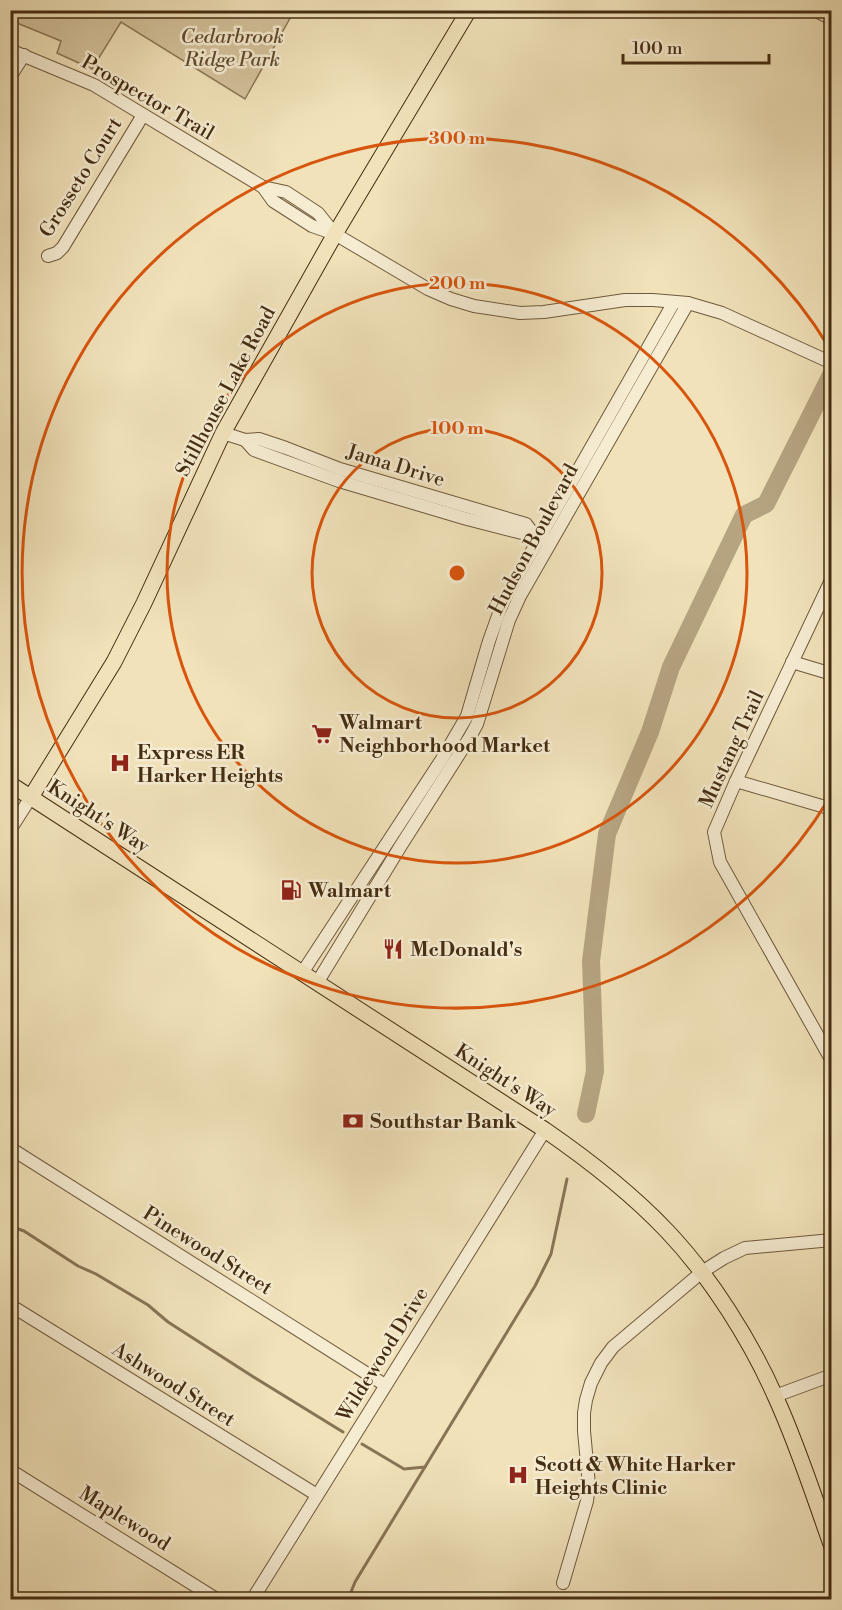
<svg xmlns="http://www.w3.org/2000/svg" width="842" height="1610" viewBox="0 0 842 1610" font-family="'Libre Bodoni',serif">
	<rect width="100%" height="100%" fill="#f1e2ba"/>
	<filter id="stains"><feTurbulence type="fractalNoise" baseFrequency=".00333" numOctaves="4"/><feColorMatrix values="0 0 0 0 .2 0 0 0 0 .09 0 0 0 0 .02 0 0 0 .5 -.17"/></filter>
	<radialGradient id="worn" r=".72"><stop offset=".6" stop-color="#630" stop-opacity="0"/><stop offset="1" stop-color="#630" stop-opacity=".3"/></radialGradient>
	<!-- park -->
	<path fill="#d4c39d" stroke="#8c7858" stroke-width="1.5" d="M 11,10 L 294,10 L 294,11 L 245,99 L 121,22 L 92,69 L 57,53 L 61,41 L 17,23 L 12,34 L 11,34 Z"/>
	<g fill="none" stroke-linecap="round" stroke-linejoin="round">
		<!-- stream -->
		<g stroke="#887455" stroke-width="3">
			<path d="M 10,1226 L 24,1231 L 78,1266 L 96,1274 L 148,1305 L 168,1322 L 252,1376 L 343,1432"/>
			<path d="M 362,1444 L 404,1469 L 425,1467"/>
			<path d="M 352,1600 L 351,1592 L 355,1582 L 535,1286 L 551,1254 L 567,1179"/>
		</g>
		<!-- river -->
		<path stroke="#b6a481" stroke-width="18" d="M 586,1114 L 595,1071 L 591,961 L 607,834 L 650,732 L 671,667 L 744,515 L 766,504 L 832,373"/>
		<!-- minor casing -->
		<g stroke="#6f5a3c" stroke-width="14">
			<g id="minor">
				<path d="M 814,10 L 826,16 L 832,15"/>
				<path d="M 10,50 L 94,85 L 263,187 L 286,192 L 318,213 L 334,233"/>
				<path d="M 10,77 L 24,55"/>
				<path d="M 263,187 L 273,201 L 312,226 L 335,234 L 428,289 L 451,299 L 474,306 L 520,313 L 544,312 L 625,300 L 653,300 L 688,303 L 722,313 L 832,363"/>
				<path d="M 48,256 L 57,253 L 63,247 L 143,115"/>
				<path d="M 223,433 L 245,440 L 259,439 L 286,448 L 340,469 L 526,524 L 532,532 L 546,540"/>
				<path d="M 245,440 L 254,450 L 339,481 L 467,519 L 522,533 L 532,532"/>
				<path d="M 832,578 L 736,781 L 714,832 L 720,862 L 832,1061"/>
				<path d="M 792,662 L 832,674"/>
				<path d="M 736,781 L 832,809"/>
				<path d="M 10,830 L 31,797"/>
				<path d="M 302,973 L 442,759 L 467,716 L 489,641 L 503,602 L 674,302"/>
				<path d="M 317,983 L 400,847 L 470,737 L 477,724 L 509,620 L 520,596 L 688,303"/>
				<path d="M 10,1148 L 385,1385"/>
				<path d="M 10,1305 L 317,1495"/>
				<path d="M 775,1396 L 832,1375"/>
				<path d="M 10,1470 L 218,1600"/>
				<path d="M 563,1583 L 587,1501 L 589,1485 L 584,1431 L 584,1413 L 586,1400 L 591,1383 L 601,1363 L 613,1347 L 702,1272 L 724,1258 L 745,1248 L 832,1240"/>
				<path d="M 252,1600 L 545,1130"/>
			</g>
		</g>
		<!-- major casing -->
		<g stroke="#442d12" stroke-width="17">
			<g id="major">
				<path d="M 10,784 L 545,1130 C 587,1159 632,1194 667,1231 C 710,1276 751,1341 776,1398 C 798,1446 814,1497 832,1547"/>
				<path d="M 31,797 L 114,662 L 144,603 L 223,433 L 255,376 L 335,234 L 469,10"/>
			</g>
		</g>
		<!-- minor -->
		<use href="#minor" stroke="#f6ecd2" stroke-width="12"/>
		<!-- major -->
		<use href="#major" stroke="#f1e2ba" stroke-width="15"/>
	</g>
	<!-- distance rings -->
	<g fill="none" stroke="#d8550d" stroke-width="3">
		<circle cx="457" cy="573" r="145"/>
		<circle cx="457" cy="573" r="290"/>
		<path d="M830 797A435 435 0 1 1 830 349"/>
	</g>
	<!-- icons -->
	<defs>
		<g id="supermarket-bare" transform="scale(1.62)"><path d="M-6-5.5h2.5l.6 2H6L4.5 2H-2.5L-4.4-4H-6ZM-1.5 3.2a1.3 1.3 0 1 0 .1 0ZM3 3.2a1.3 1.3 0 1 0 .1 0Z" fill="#8f2418" stroke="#f6ecd2" stroke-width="2.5" paint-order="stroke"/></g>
		<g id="hospital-bare" transform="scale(1.62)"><path d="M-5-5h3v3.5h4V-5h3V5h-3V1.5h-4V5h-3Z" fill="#8f2418" stroke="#f6ecd2" stroke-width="2.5" paint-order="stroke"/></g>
		<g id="fuel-bare" transform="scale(1.62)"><path d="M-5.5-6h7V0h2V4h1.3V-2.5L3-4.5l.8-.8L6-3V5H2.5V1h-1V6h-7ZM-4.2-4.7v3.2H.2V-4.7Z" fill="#8f2418" stroke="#f6ecd2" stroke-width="2.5" paint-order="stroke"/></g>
		<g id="restaurant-bare" transform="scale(1.62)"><path d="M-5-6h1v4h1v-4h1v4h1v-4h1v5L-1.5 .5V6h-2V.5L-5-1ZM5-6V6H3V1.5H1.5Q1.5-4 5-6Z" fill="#8f2418" stroke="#f6ecd2" stroke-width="2.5" paint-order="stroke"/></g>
		<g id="bank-bare" transform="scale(1.62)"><path d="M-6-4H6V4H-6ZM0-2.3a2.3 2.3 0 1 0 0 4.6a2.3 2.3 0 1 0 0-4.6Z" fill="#8f2418" stroke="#f6ecd2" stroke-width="2.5" paint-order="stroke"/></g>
	</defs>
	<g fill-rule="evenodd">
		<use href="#supermarket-bare" x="322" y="734"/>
		<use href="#hospital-bare" x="120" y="763"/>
		<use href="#fuel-bare" x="291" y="890"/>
		<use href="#restaurant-bare" x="393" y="949"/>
		<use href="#bank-bare" x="353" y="1121"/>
		<use href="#hospital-bare" x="518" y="1475"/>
	</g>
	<g text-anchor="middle" stroke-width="5" stroke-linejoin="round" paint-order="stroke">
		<!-- park labels -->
		<g font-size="20" font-style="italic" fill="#614b2e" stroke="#f6ecd2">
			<text x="232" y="43">Cedarbrook<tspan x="232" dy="23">Ridge Park</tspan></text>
		</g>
		<!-- street labels -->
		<g font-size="20" fill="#442d12" stroke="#f6ecd2">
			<text transform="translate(148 97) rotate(30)" y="7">Prospector Trail</text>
			<text transform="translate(80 177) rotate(-58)" y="7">Grosseto Court</text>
			<text transform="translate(225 391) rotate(-62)" y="7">Stillhouse Lake Road</text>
			<text transform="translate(396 465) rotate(17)" y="7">Jama Drive</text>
			<text transform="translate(533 539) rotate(-62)" y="7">Hudson Boulevard</text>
			<text transform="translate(731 749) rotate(-65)" y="7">Mustang Trail</text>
			<text transform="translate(99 816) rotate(33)" y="7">Knight's Way</text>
			<text transform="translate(506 1080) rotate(33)" y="7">Knight's Way</text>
			<text transform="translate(208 1250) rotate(32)" y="7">Pinewood Street</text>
			<text transform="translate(382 1354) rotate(-58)" y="7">Wildewood Drive</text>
			<text transform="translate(174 1384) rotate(32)" y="7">Ashwood Street</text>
			<text transform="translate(125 1518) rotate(32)" y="7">Maplewood</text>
		</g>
		<!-- poi labels -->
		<g font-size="20" font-weight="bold" fill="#442d12" stroke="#f6ecd2" text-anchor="start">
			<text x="339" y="729">Walmart<tspan x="339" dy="23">Neighborhood Market</tspan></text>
			<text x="137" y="759">Express ER<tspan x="137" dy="23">Harker Heights</tspan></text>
			<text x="308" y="897">Walmart</text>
			<text x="410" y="956">McDonald's</text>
			<text x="370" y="1128">Southstar Bank</text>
			<text x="535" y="1471">Scott &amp; White Harker<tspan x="535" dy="23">Heights Clinic</tspan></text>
		</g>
	</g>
	<circle cx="457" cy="573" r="9" fill="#d8550d" stroke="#f6ecd2" stroke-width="3"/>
	<g font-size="18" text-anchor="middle" font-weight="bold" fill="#d8550d" stroke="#f6ecd2" stroke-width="5" stroke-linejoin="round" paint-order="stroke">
		<text x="457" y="144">300 m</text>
		<text x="457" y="289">200 m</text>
		<text x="457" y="434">100 m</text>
	</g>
	<!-- margin -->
	<rect width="842" height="1610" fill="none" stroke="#f1e2ba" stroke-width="36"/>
	<rect x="12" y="12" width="818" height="1586" fill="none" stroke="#442d12" stroke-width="3"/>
	<rect x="18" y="18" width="806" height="1574" fill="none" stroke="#442d12" stroke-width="1.5"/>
	<!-- scale -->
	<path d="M623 54v9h146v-9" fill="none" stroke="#442d12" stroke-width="3"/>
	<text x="632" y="54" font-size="18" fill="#442d12" stroke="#f6ecd2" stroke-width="4.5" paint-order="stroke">100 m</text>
	<rect width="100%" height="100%" filter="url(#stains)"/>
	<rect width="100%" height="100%" fill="url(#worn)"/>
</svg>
